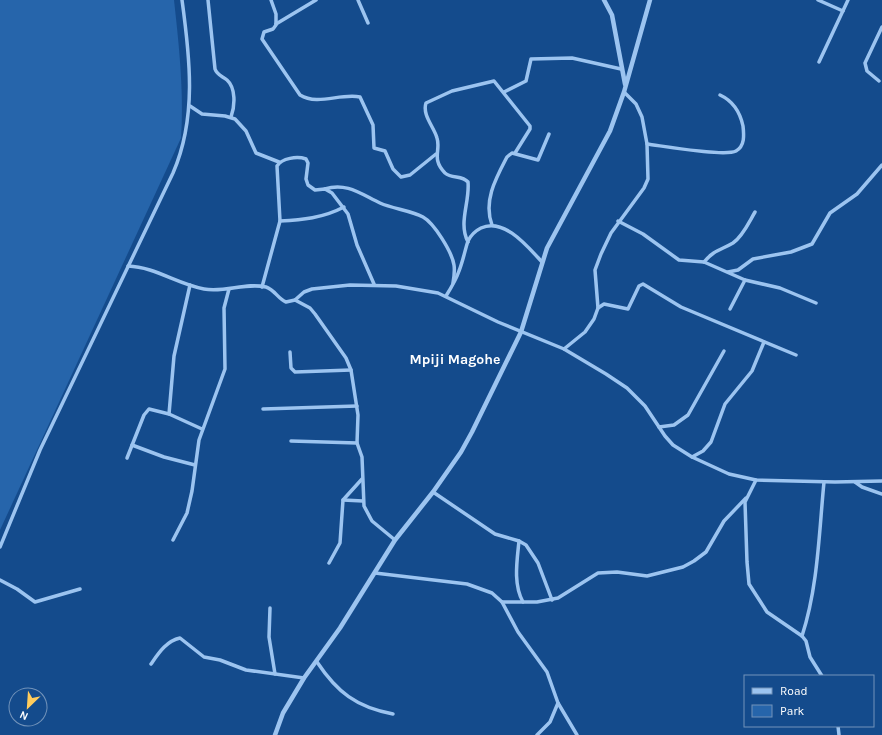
<svg xmlns="http://www.w3.org/2000/svg" width="882" height="735" viewBox="0 0 882 735" font-family="Karla,sans-serif">
	<rect width="100%" height="100%" fill="#144b8c"/>
	<!-- green -->
	<path fill="#2665ab" d="M 0,0 L 174,0 C 179,45 184,92 181,138 L 0,530 Z"/>
	<g fill="none" stroke-linecap="round" stroke-linejoin="round">
		<!-- minor -->
		<g stroke="#9cc4f0" stroke-width="3.5">
			<path d="M 208,0 L 215,69 C 217,75 222,76 227,80 C 236,88 235,106 231,117"/>
			<path d="M 271,0 L 276,14 L 276,25 L 273,29 L 264,32 L 262,39 L 300,95 C 318,106 340,93 360,97 L 373,125 L 374,148 L 385,151 L 393,169 L 401,177 L 410,175 L 436,154"/>
			<path d="M 358,0 L 368,23"/>
			<path d="M 818,0 L 843,11"/>
			<path d="M 276,24 L 316,0"/>
			<path d="M 819,62 L 848,0"/>
			<path d="M 879,81 L 867,71 L 865,63 L 882,27"/>
			<path d="M 504,92 L 526,81 L 531,59 L 572,58 L 621,69"/>
			<path d="M 190,106 L 202,114 L 225,116 L 235,119 L 246,131 L 256,153 L 279,162"/>
			<path d="M 647,144 C 663,146 725,157 736,151 C 745,146 744,135 743,126 C 740,112 733,101 720,95"/>
			<path d="M 325,189 C 346,182 361,194 380,203 C 393,209 410,210 423,217 C 434,223 452,252 454,265 C 455,271 454,277 453,283"/>
			<path d="M 280,221 C 302,220 323,218 344,207"/>
			<path d="M 618,221 L 643,234 L 679,260 L 704,262 L 745,280 L 780,288 L 816,303"/>
			<path d="M 492,225 C 483,201 496,178 507,157 L 512,153 L 538,160 L 549,134"/>
			<path d="M 468,242 C 458,223 470,202 468,182 C 462,175 452,179 445,173 C 431,159 441,150 437,138 C 434,127 422,115 426,103 L 452,91 L 494,81 L 530,126 L 530,129 L 515,153"/>
			<path d="M 704,262 C 714,250 721,250 733,243 C 743,236 749,222 755,212"/>
			<path d="M 128,266 C 155,267 177,284 204,289 C 225,293 246,282 266,287 C 275,290 278,299 286,302 L 295,300 L 304,292 L 312,289 L 350,285 L 396,286 L 438,293 L 498,322 L 564,349 L 606,374 L 627,388 L 645,406 L 665,436 L 673,445 L 692,457 L 729,474 L 756,480 L 835,482 L 882,481"/>
			<path d="M 728,272 L 738,270 L 753,259 L 791,252 L 812,244 L 830,213 L 857,194 L 882,165"/>
			<path d="M 262,287 L 280,221 L 277,166 C 282,158 297,156 306,159 L 308,163 L 306,179 L 308,185 L 315,190 L 325,189 L 332,193 L 348,214 L 357,245 L 374,284"/>
			<path d="M 446,296 C 451,288 456,280 459,271 C 463,261 465,250 468,241 C 471,235 475,231 481,228 C 504,217 528,247 542,262"/>
			<path d="M 295,300 L 310,308 L 315,314 L 346,358 L 351,370 L 358,415 L 357,443 L 362,457 L 364,506 L 372,521 L 395,540"/>
			<path d="M 598,308 L 604,304 L 628,309 L 639,286 L 643,284 L 681,307 L 796,355"/>
			<path d="M 730,309 L 745,280"/>
			<path d="M 564,349 L 585,332 L 594,319 L 598,308 L 595,270 L 601,254 L 611,233 L 644,188 L 648,179 L 647,144 L 642,117 L 636,104 L 624,92"/>
			<path d="M 290,352 L 291,368 L 295,372 L 351,370"/>
			<path d="M 263,409 L 357,406"/>
			<path d="M 169,414 L 174,356 L 190,285"/>
			<path d="M 659,427 L 674,425 L 688,415 L 724,351"/>
			<path d="M 291,441 L 357,443"/>
			<path d="M 132,445 L 164,457 L 195,465"/>
			<path d="M 692,457 L 703,451 L 711,442 L 725,404 L 752,371 L 764,342"/>
			<path d="M 127,458 L 144,415 L 149,409 L 169,414 L 202,429"/>
			<path d="M 756,480 L 745,502 L 747,562 L 749,584 L 767,612 L 802,636 L 806,641 L 810,657 L 822,676"/>
			<path d="M 855,482 L 862,487 L 882,494"/>
			<path d="M 433,492 L 495,534 L 519,541 L 526,545 L 538,563 L 552,600"/>
			<path d="M 343,500 L 363,501"/>
			<path d="M 173,540 L 187,513 L 192,491 L 199,440 L 225,369 L 224,308 L 229,289"/>
			<path d="M 519,541 C 517,561 513,584 523,602"/>
			<path d="M 0,547 L 40,450 L 173,173 C 197,118 190,58 182,0"/>
			<path d="M 329,563 L 340,543 L 343,500 L 362,479"/>
			<path d="M 375,573 L 467,584 L 492,593 L 502,602 L 518,632 L 547,672 L 558,703 L 577,735"/>
			<path d="M 0,580 L 17,589 L 35,602 L 80,589"/>
			<path d="M 502,602 L 537,602 L 558,598 L 598,573 L 617,572 L 647,576 L 683,567 L 694,561 L 706,552 L 724,521 L 746,498"/>
			<path d="M 270,608 L 269,637 L 275,674"/>
			<path d="M 802,636 C 818,587 819,533 824,482"/>
			<path d="M 317,662 C 337,692 356,707 393,714"/>
			<path d="M 151,664 C 158,654 166,641 180,638 L 204,657 L 220,660 L 246,670 L 304,678"/>
			<path d="M 838,726 L 839,735"/>
			<path d="M 537,735 L 550,722 L 558,703"/>
		</g>
		<!-- tertiary -->
		<g stroke="#9cc4f0" stroke-width="4.5">
			<path d="M 604,0 L 612,15 L 625,84"/>
			<path d="M 275,735 L 283,713 L 304,678 L 340,628 L 395,540 L 433,492 L 461,452 L 472,432 L 521,332 L 547,248 L 610,131 L 624,92 L 650,0"/>
		</g>
	</g>
	<g text-anchor="middle" stroke-width="4" stroke-linejoin="round" paint-order="stroke">
		<!-- quarter labels -->
		<g font-size="14" font-weight="bold" fill="#fff" stroke="#144b8c">
			<text x="455" y="364">Mpiji Magohe</text>
		</g>
	</g>
	<!-- legend -->
	<rect x="744" y="675" width="130" height="52" fill="#144b8c" stroke="#7293ba"/>
	<rect x="752" y="688" width="20" height="6" fill="#9cc4f0" stroke="#7293ba"/>
	<text x="780" y="695" font-size="12" fill="#ffffff">Road</text>
	<rect x="752" y="705" width="20" height="12" fill="#2665ab" stroke="#7293ba"/>
	<text x="780" y="715" font-size="12" fill="#ffffff">Park</text>
	<!-- north arrow -->
	<g transform="translate(28 707) rotate(205)"><circle r="19" fill="#144b8c" stroke="#7293ba"/>
	<path d="M0-3L7 15L0 10L-7 15Z" fill="#ffcc5c"/>
	<text y="-6" font-size="11" font-weight="bold" text-anchor="middle" fill="#ffffff">N</text>
	</g>
</svg>
